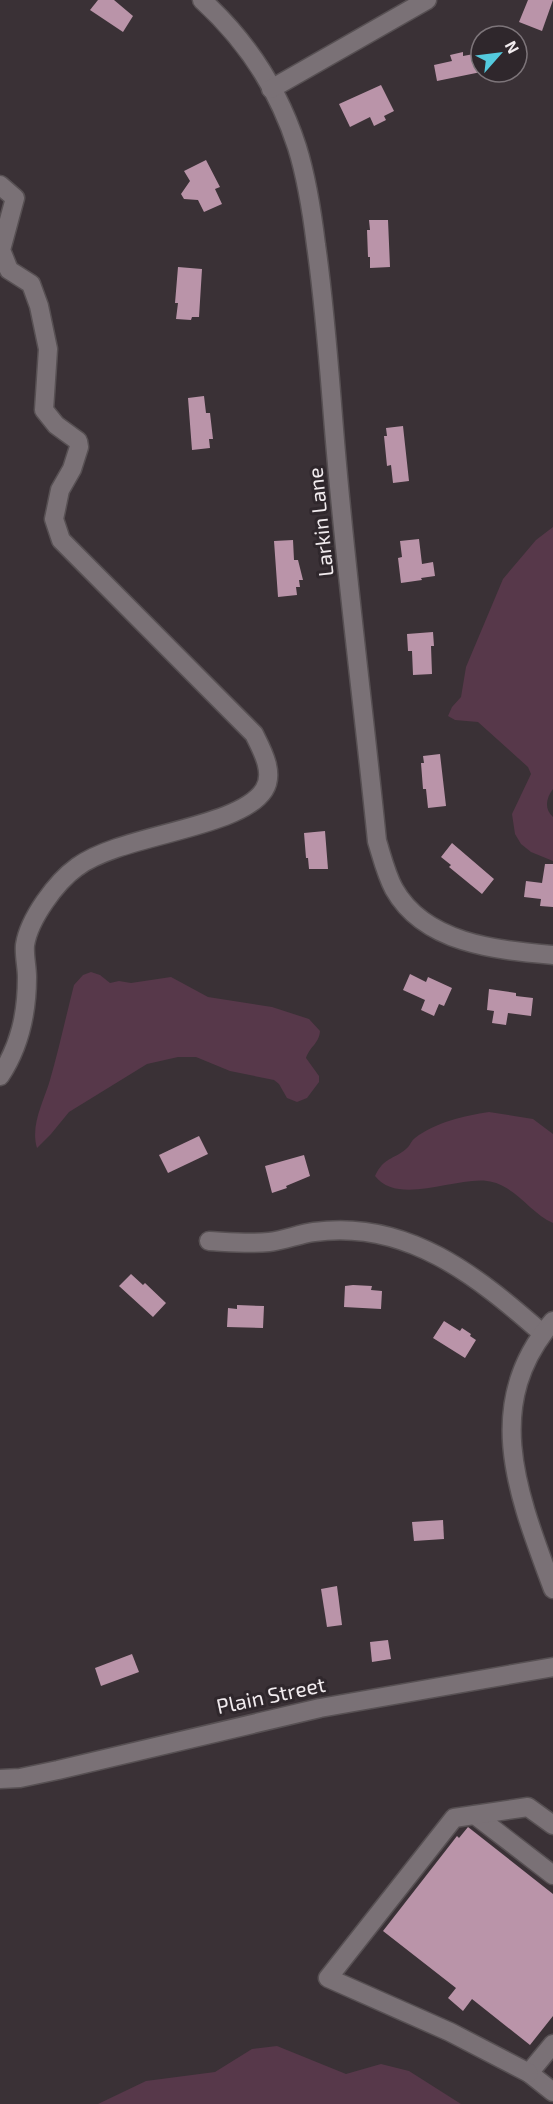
<svg xmlns="http://www.w3.org/2000/svg" width="553" height="2104" viewBox="0 0 553 2104" font-family="'Exo 2',sans-serif">
	<rect width="100%" height="100%" fill="#3a3136"/>
	<!-- green -->
	<g fill="#57384a">
		<path d="M 553,527 L 553,789 C 546,798 544,809 553,817 L 553,861 L 531,852 L 521,844 L 515,834 L 512,814 L 531,774 L 528,767 L 478,722 L 455,720 L 448,716 L 452,707 L 461,697 L 466,667 L 503,579 L 536,540 Z"/>
		<path d="M 91,972 L 100,975 L 110,983 L 119,981 L 131,983 L 171,977 L 208,997 L 272,1007 L 309,1019 L 320,1031 C 319,1044 310,1046 306,1058 L 319,1076 L 319,1082 L 307,1098 L 297,1102 L 287,1098 L 279,1084 L 274,1080 L 230,1071 L 196,1057 L 178,1057 L 147,1064 L 69,1112 L 51,1134 L 37,1148 C 30,1125 44,1101 50,1080 C 59,1049 66,1016 74,985 L 83,975 Z"/>
		<path d="M 489,1112 L 533,1119 L 553,1134 L 553,1223 C 530,1213 514,1184 487,1181 C 455,1177 398,1206 375,1176 C 384,1157 393,1160 406,1149 C 410,1146 411,1141 415,1138 C 436,1122 464,1116 489,1112 Z"/>
		<path d="M 277,2046 L 346,2074 L 381,2064 L 409,2071 L 461,2104 L 98,2104 L 146,2081 L 215,2072 L 252,2049 Z"/>
	</g>
	<!-- building -->
	<g fill="#ba94a9">
		<path d="M 98,0 L 114,0 L 133,16 L 123,32 L 90,10 Z"/>
		<path d="M 528,0 L 553,0 L 542,31 L 519,22 Z"/>
		<path d="M 463,52 L 463,56 L 479,53 L 481,57 L 481,72 L 437,81 L 434,65 L 452,61 L 450,55 Z"/>
		<path d="M 381,85 L 394,111 L 384,116 L 386,120 L 374,126 L 370,117 L 350,127 L 339,104 Z"/>
		<path d="M 206,160 L 220,187 L 215,189 L 222,204 L 204,212 L 198,200 L 184,199 L 181,194 L 190,181 L 184,171 Z"/>
		<path d="M 369,220 L 388,220 L 390,267 L 370,268 L 370,257 L 368,257 L 367,230 L 370,230 Z"/>
		<path d="M 178,267 L 202,269 L 199,317 L 192,317 L 191,320 L 176,319 L 178,303 L 175,303 Z"/>
		<path d="M 204,396 L 206,413 L 210,413 L 213,439 L 209,439 L 210,448 L 192,450 L 188,398 Z"/>
		<path d="M 403,426 L 409,481 L 393,483 L 391,465 L 387,466 L 384,436 L 387,436 L 386,428 Z"/>
		<path d="M 419,539 L 422,564 L 433,562 L 435,576 L 421,578 L 422,580 L 401,583 L 398,558 L 402,557 L 400,541 Z"/>
		<path d="M 293,540 L 294,560 L 298,560 L 303,580 L 299,580 L 300,587 L 296,587 L 297,595 L 278,597 L 274,541 Z"/>
		<path d="M 433,632 L 434,646 L 431,646 L 432,674 L 413,675 L 412,651 L 408,651 L 407,634 Z"/>
		<path d="M 440,754 L 446,806 L 428,808 L 426,789 L 423,789 L 421,763 L 424,763 L 423,756 Z"/>
		<path d="M 325,831 L 328,869 L 309,869 L 308,858 L 306,858 L 304,833 Z"/>
		<path d="M 452,843 L 494,879 L 482,894 L 449,867 L 451,865 L 441,857 Z"/>
		<path d="M 545,864 L 553,864 L 553,907 L 540,906 L 541,899 L 524,897 L 526,881 L 542,883 Z"/>
		<path d="M 410,974 L 426,982 L 428,977 L 452,988 L 444,1006 L 439,1004 L 434,1016 L 421,1010 L 425,1000 L 403,990 Z"/>
		<path d="M 489,989 L 516,993 L 516,996 L 533,998 L 531,1016 L 508,1013 L 506,1025 L 492,1023 L 494,1011 L 487,1010 Z"/>
		<path d="M 199,1136 L 208,1154 L 168,1173 L 159,1155 Z"/>
		<path d="M 304,1155 L 310,1176 L 286,1186 L 287,1188 L 272,1193 L 265,1166 Z"/>
		<path d="M 131,1274 L 143,1285 L 145,1283 L 166,1303 L 153,1317 L 119,1286 Z"/>
		<path d="M 353,1285 L 372,1286 L 371,1290 L 382,1291 L 381,1309 L 344,1307 L 345,1286 Z"/>
		<path d="M 237,1305 L 264,1306 L 263,1328 L 227,1327 L 228,1308 L 237,1309 Z"/>
		<path d="M 444,1321 L 460,1331 L 462,1328 L 471,1334 L 470,1336 L 476,1340 L 465,1358 L 433,1338 Z"/>
		<path d="M 443,1520 L 444,1539 L 414,1541 L 412,1522 Z"/>
		<path d="M 337,1586 L 342,1625 L 327,1627 L 321,1589 Z"/>
		<path d="M 388,1640 L 391,1659 L 372,1662 L 370,1642 Z"/>
		<path d="M 132,1654 L 139,1672 L 101,1686 L 95,1668 Z"/>
		<path d="M 468,1827 L 553,1894 L 553,2016 L 530,2045 L 472,1999 L 463,2011 L 448,1998 L 456,1988 L 383,1931 L 457,1836 L 459,1838 Z"/>
	</g>
	<g fill="none" stroke-linecap="round" stroke-linejoin="round">
		<!-- minor casing -->
		<g stroke="#575053" stroke-width="21">
			<g id="minor">
				<path d="M 202,0 C 246,40 279,91 297,147 C 307,179 312,212 316,245 C 326,314 330,384 336,453 C 347,582 364,712 377,841 C 382,857 386,874 394,889 C 425,944 497,950 553,955"/>
				<path d="M 271,89 L 427,0"/>
				<path d="M 0,185 L 15,198 L 1,250 L 9,270 L 31,284 L 39,306 L 48,349 L 44,410 L 56,425 L 78,441 L 79,447 L 72,469 L 60,490 L 54,519 L 61,540 L 254,734 C 262,750 275,773 264,790 C 239,829 121,834 77,867 C 56,882 29,919 25,945 C 24,955 27,967 27,977 C 27,1014 20,1046 0,1076"/>
				<path d="M 209,1241 C 229,1242 250,1244 269,1242 C 285,1240 299,1234 314,1232 C 407,1219 477,1276 542,1333"/>
				<path d="M 553,1321 C 480,1405 519,1497 553,1589"/>
				<path d="M 0,1779 L 20,1778 L 58,1770 L 320,1708 L 553,1667"/>
				<path d="M 475,1815 L 553,1875"/>
				<path d="M 553,2044 L 529,2073 L 553,2092"/>
				<path d="M 529,2073 L 450,2032 L 328,1978 L 454,1818 L 528,1807 L 553,1825"/>
			</g>
		</g>
		<!-- minor -->
		<use href="#minor" stroke="#7a7176" stroke-width="18"/>
	</g>
	<g text-anchor="middle" stroke-width="6" stroke-linejoin="round" paint-order="stroke">
		<!-- street labels -->
		<g font-size="21" fill="#f1ebee" stroke="#2f272c">
			<text transform="translate(321 522) rotate(-96)" y="7">Larkin Lane</text>
			<text transform="translate(271 1696) rotate(-12)" y="7">Plain Street</text>
		</g>
	</g>
	<!-- north arrow -->
	<g transform="translate(499 54) rotate(62)"><circle r="28" fill="#2f272c" stroke="#7d757a" stroke-width="1.5"/>
	<path d="M0-4.5L10 22L0 15L-10 22Z" fill="#54cade"/>
	<text y="-9" font-size="16" font-weight="bold" text-anchor="middle" fill="#f1ebee">N</text>
	</g>
</svg>
